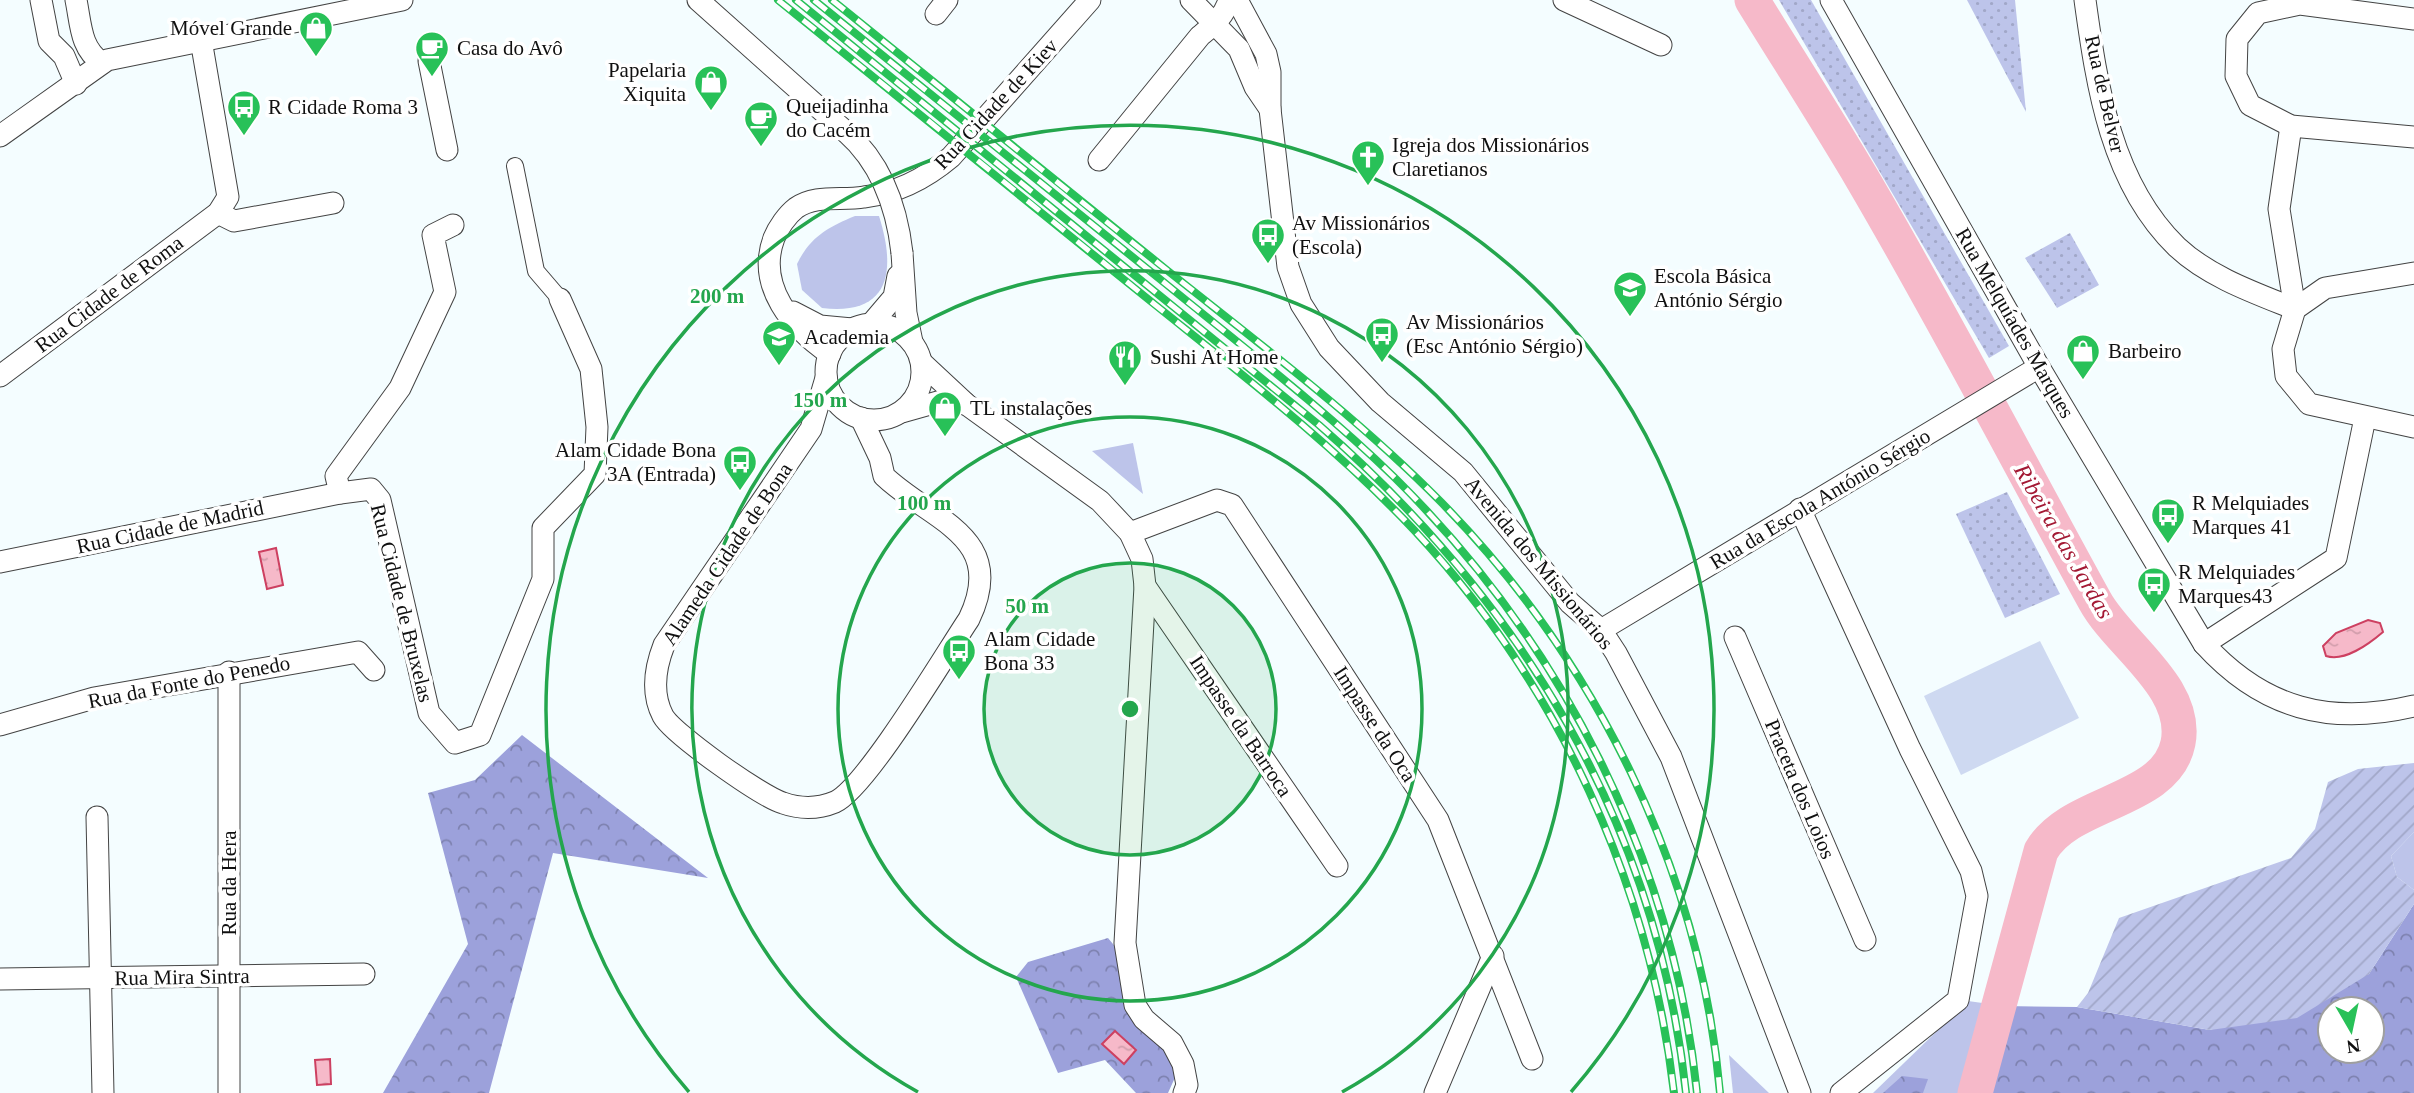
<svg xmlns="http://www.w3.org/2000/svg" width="2414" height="1093" viewBox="0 0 2414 1093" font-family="Georgia,serif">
	<defs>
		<pattern id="forest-crowns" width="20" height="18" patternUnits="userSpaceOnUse" patternTransform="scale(1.75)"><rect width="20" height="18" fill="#9ca1db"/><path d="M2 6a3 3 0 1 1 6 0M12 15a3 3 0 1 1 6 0" fill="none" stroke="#7e82b0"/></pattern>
		<pattern id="park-dots" width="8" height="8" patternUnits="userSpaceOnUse" patternTransform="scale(1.75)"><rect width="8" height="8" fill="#bdc4ea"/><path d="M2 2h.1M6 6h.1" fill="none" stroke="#a1a7c8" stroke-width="1.8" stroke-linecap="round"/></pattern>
		<pattern id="garden-furrows" width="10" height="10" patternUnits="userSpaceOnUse" patternTransform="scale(1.75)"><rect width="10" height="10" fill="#bdc4ea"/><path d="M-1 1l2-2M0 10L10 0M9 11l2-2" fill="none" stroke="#a1a7c8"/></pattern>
		<pattern id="water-ripples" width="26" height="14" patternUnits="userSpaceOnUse" patternTransform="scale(1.75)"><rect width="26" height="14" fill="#f6b9c9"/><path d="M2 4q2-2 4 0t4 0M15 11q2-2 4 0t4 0" fill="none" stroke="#d29eac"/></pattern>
	</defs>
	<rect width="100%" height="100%" fill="#f4fdff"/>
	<!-- grass -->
	<g fill="#bdc4ea">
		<path d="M 855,216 L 879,216 C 896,270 891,316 822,308 L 802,290 L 797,264 C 810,237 828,227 855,216 Z"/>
		<path d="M 1133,443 L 1143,494 L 1092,451 Z"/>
		<path d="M 2414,832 L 2414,890 L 2397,877 L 2391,856 Z"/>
		<path d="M 1968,1001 L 2004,1006 L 1991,1093 L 1873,1093 Z"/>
		<path d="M 1729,1055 L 1769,1093 L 1733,1093 Z"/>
	</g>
	<!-- forest -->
	<g fill="url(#forest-crowns)" fill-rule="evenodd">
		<path d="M 522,735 L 708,878 L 553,853 L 489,1093 L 383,1093 L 468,944 L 428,793 L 475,780 Z"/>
		<path d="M 2414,904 L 2414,1093 L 1991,1093 L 2004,1006 L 2077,1007 L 2210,1030 L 2369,974 ZM 2330,1009 L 2372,1009 L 2372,1051 L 2330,1051 Z"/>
		<path d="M 1108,938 L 1118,950 L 1171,1056 L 1177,1073 L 1168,1093 L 1136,1093 L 1105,1060 L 1058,1073 L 1016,977 L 1028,962 Z"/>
		<path d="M 1902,1076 L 1928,1079 L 1923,1093 L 1883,1093 Z"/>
	</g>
	<!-- park -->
	<g fill="url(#park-dots)">
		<path d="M 1779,0 L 1811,0 L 2009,346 L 1989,358 Z"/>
		<path d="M 1967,0 L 2015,0 L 2026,112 Z"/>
		<path d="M 2070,233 L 2099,285 L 2057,308 L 2025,258 Z"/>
		<path d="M 2007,492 L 2060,594 L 2005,618 L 1956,514 Z"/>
	</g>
	<!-- garden -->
	<path fill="url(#garden-furrows)" d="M 2414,763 L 2414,832 L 2391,856 L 2397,877 L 2414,890 L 2414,904 L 2369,974 L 2297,1018 L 2210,1030 L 2077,1007 L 2088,993 L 2119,918 L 2291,858 L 2315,829 L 2328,782 L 2358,769 Z"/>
	<!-- pitch -->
	<path fill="#ced9f1" d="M 2040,641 L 2079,718 L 1961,775 L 1924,696 Z"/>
	<!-- water -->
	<g fill="url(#water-ripples)" stroke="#cd4061" stroke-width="2">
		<path d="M 276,548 L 283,585 L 267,589 L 259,552 Z"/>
		<path d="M 2368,620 L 2380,623 L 2383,632 C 2369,644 2344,662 2326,656 L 2323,646 L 2336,633 Z"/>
		<path d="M 1115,1031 L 1136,1050 L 1124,1064 L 1102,1044 Z"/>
		<path d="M 330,1059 L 331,1084 L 317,1085 L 315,1060 Z"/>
	</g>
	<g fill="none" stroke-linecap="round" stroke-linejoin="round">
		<!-- stream -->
		<path stroke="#cd4061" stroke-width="6" d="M 2171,761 L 2176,763"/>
		<!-- river -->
		<path stroke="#f6b9c9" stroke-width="35" d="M 1752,0 C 1789,60 1827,119 1863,180 C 1944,318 2018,461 2095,601 C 2119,645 2189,687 2178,743 C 2166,803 2070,800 2041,851 L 1975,1093"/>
		<!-- pedestrian casing -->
		<g stroke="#434343" stroke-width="18">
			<path id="pedestrian" d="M 515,166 L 536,271 L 560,299"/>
		</g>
		<!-- minor casing -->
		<g stroke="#434343" stroke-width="23">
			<g id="minor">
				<path d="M 41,0 L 49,41 L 64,56 L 76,84"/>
				<path d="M 76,0 C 81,24 80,48 102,63"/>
				<path d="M 698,0 L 846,132"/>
				<path d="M 1191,0 L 1239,49 L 1255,87 L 1270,109"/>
				<path d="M 1237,0 L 1266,54 L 1270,72 L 1270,109 L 1288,267 L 1301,304 L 1329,348 L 1380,402 L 1463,472 L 1570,603 L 1601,630 L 1616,653 L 1671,757 L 1800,1093"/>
				<path d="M 1564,0 L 1661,45"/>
				<path d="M 1831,0 L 2039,367 L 2204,644 C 2263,709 2330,726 2414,706"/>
				<path d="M 2085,0 C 2097,87 2111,183 2177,247 C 2209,277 2255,293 2295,309"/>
				<path d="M 936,14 L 947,0"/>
				<path d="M 2414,19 L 2300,4 L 2258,13 L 2237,39 L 2236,76 L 2250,105 L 2291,126 L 2414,137"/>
				<path d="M 429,61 L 447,150"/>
				<path d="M 2291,126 L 2279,209 L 2295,309"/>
				<path d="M 0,136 L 107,60 L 402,0"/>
				<path d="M 1099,160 L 1200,36 C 1213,25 1224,17 1229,0"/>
				<path d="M 218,213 L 234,221 L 333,203"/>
				<path d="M 453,225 L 433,235 L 445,292 L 400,388 L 336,476 L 340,493 L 371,489 L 380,500 L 429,713 L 455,743 L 480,735 L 543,579 L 543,528 L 595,474 L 597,427 L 591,369 L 560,299"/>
				<path d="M 902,253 L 906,313 L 912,342"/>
				<path d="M 2414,273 L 2325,288 L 2295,309 L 2283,349 L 2286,376 L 2309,404 L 2414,427"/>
				<path d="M 793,312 L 820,326 L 852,329"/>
				<path d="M 871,324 L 894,297 L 898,276"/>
				<circle cx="874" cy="372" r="48"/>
				<path d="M 830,354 C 792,328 756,286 774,238 C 778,228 787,215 796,208 C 816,194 841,201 864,197 C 898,193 925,179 951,157 L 1090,0"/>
				<path d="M 922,363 L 966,404 L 1100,501 L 1130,533 L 1142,559 L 1145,586 L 1125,943 L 1135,1005 L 1144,1019 L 1172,1043 L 1183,1064 L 1187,1085 L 1184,1093"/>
				<path d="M 0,376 L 218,213 L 228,197 L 201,40"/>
				<path d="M 826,378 L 811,429 L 664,645 C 655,668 651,693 663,716 C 673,734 762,797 783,803 C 800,809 818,809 835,802 C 866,788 945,655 969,619 C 1009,536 931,521 884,476 L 880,458 L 861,418"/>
				<path d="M 902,412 L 941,401 L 966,404"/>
				<path d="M 1800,509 L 1910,749 L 1971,871 L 1977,896 L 1958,1000 L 1841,1093"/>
				<path d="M 1130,533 L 1217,500 L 1232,505 L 1438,820 L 1532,1059"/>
				<path d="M 0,562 L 340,493"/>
				<path d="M 1145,586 L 1337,866"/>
				<path d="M 1601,630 L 2039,367"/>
				<path d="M 1735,637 L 1865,940"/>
				<path d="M 2204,644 L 2336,558 L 2365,418"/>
				<path d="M 0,725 L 94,698 L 358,652 L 374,670"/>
				<path d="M 97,817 L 103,1093"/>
				<path d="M 0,979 L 364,974"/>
				<path d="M 229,1093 L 229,672"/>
				<path d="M 1435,1093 L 1493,956"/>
			</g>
		</g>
		<!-- pedestrian -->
		<use href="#pedestrian" stroke="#fff" stroke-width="16"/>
		<!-- minor -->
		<use href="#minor" stroke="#fff" stroke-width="21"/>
		<!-- rail casing -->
		<g stroke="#28c158" stroke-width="8">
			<g id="rail">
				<path d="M 778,0 C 900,98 1022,196 1143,295 C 1236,370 1332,443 1414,530 C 1558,684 1650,884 1674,1093"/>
				<path d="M 796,0 L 1319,425 C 1521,601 1657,823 1686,1093"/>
				<path d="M 814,0 C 931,95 1049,189 1166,284 C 1243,347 1323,408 1394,477 C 1561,642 1673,858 1697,1093"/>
				<path d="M 832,0 C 944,90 1055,181 1168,271 C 1261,345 1357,417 1441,502 C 1596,660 1701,872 1720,1093"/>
			</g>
		</g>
		<!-- rail -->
		<use href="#rail" stroke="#fff" stroke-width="5" stroke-dasharray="16" stroke-linecap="butt"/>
		<!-- minor-bridge casing -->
		<g stroke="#434343" stroke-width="23" stroke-linecap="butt">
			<path id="minor-bridge" d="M 846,132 C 881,163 897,208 902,253"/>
		</g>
		<!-- minor-bridge -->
		<use href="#minor-bridge" stroke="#fff" stroke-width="21"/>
	</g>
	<!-- distance rings -->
	<circle cx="1130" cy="709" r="146" fill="#24a64d" fill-opacity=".12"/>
	<g fill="none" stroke="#24a64d" stroke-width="3.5">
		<circle cx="1130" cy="709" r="146"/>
		<circle cx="1130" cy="709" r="292"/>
		<path d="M918 1092A438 438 0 1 1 1342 1092"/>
		<path d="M689 1092A584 584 0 1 1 1571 1092"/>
	</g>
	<!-- icons -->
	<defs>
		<g id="shop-pin" transform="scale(1.75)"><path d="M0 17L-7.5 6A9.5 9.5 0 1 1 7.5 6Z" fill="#28c158" stroke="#fff"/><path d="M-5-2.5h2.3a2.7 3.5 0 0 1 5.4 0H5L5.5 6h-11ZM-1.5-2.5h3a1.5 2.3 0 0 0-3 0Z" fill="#fff"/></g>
		<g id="cafe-pin" transform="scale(1.75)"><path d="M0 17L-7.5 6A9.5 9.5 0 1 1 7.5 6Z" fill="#28c158" stroke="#fff"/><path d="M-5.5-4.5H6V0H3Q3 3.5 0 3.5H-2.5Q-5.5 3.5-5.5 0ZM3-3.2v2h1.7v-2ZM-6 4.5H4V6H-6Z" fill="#fff"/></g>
		<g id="bus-pin" transform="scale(1.75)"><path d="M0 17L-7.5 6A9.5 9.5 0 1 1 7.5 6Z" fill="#28c158" stroke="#fff"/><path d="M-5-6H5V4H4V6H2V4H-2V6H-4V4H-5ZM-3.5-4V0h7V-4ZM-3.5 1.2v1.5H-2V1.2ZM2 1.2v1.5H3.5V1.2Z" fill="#fff"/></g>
		<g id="church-pin" transform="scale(1.75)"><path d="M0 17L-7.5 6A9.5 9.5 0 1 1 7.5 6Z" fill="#28c158" stroke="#fff"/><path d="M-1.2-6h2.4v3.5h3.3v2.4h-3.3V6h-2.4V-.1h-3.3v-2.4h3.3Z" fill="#fff"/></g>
		<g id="school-pin" transform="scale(1.75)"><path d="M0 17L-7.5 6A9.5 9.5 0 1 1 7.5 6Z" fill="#28c158" stroke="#fff"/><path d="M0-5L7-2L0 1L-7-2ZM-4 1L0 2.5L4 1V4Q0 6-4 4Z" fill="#fff"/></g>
		<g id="restaurant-pin" transform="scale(1.75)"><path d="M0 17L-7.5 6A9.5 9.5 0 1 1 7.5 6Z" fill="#28c158" stroke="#fff"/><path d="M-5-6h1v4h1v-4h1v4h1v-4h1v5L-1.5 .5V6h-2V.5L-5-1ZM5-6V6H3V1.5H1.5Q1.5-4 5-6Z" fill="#fff"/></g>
	</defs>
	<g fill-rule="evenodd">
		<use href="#shop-pin" x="316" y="28"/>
		<use href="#cafe-pin" x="432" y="48"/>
		<use href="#shop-pin" x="711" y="82"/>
		<use href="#bus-pin" x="244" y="107"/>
		<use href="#cafe-pin" x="761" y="118"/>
		<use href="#church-pin" x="1368" y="157"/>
		<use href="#bus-pin" x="1268" y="235"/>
		<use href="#school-pin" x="1630" y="288"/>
		<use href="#bus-pin" x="1382" y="334"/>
		<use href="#school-pin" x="779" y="337"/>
		<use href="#shop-pin" x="2083" y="351"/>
		<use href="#restaurant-pin" x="1125" y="357"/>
		<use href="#shop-pin" x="945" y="408"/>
		<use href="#bus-pin" x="740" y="462"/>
		<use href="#bus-pin" x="2168" y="515"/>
		<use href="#bus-pin" x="2154" y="584"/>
		<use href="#bus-pin" x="959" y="651"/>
	</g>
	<g text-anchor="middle" stroke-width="7" stroke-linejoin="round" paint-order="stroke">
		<!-- poi labels -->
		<g font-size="21" fill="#101010" stroke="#fff" text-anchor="start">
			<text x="292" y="35" text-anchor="end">Móvel Grande</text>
			<text x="457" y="55">Casa do Avô</text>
			<text x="686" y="77" text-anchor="end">Papelaria<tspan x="686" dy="24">Xiquita</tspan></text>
			<text x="786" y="113">Queijadinha<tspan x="786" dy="24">do Cacém</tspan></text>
			<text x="268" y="114">R Cidade Roma 3</text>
			<text x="1392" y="152">Igreja dos Missionários<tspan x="1392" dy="24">Claretianos</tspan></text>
			<text x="1292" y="230">Av Missionários<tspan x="1292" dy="24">(Escola)</tspan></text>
			<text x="1654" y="283">Escola Básica<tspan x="1654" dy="24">António Sérgio</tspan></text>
			<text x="1406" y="329">Av Missionários<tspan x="1406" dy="24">(Esc António Sérgio)</tspan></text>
			<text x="804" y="344">Academia</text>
			<text x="2108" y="358">Barbeiro</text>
			<text x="1150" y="364">Sushi At Home</text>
			<text x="970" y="415">TL instalações</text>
			<text x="716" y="457" text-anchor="end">Alam Cidade Bona<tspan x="716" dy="24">3A (Entrada)</tspan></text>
			<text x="2192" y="510">R Melquiades<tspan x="2192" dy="24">Marques 41</tspan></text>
			<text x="2178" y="579">R Melquiades<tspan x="2178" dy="24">Marques43</tspan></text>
			<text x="984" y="646">Alam Cidade<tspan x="984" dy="24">Bona 33</tspan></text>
		</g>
		<!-- street labels -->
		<g font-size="21" fill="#101010" stroke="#fff">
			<text transform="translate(2105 94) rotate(77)" y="7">Rua de Belver</text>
			<text transform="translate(996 104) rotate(-47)" y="7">Rua Cidade de Kiev</text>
			<text transform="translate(109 294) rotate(-37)" y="7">Rua Cidade de Roma</text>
			<text transform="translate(2015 323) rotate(60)" y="7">Rua Melquíades Marques</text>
			<text transform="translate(1820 499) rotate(-31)" y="7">Rua da Escola António Sérgio</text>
			<text transform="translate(170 527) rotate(-12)" y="7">Rua Cidade de Madrid</text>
			<text transform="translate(727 554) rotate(-56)" y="7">Alameda Cidade de Bona</text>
			<text transform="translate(1539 563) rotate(50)" y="7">Avenida dos Missionários</text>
			<text transform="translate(402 603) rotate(76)" y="7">Rua Cidade de Bruxelas</text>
			<text transform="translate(189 682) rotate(-11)" y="7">Rua da Fonte do Penedo</text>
			<text transform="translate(1375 724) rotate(57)" y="7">Impasse da Oca</text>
			<text transform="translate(1241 726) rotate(56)" y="7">Impasse da Barroca</text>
			<text transform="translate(1800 789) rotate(67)" y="7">Praceta dos Loios</text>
			<text transform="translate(229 883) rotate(-90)" y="7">Rua da Hera</text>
			<text transform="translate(182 977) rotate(-1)" y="7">Rua Mira Sintra</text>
		</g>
		<!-- water labels -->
		<g font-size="23" font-style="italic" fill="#a31934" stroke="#fff">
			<text transform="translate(2064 541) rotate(60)" y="8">Ribeira das Jardas</text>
		</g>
	</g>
	<circle cx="1130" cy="709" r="10" fill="#24a64d" stroke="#fff" stroke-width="3.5"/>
	<g font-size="21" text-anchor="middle" font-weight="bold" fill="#24a64d" stroke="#fff" stroke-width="7" stroke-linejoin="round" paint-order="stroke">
		<text x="717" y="303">200 m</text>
		<text x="820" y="407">150 m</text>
		<text x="924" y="510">100 m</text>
		<text x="1027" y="613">50 m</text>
	</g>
	<!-- north arrow -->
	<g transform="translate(2351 1030) rotate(171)"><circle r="33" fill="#ffffff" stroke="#9f9f9f" stroke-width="2"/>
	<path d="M0-5L12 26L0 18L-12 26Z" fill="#28c158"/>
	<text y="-10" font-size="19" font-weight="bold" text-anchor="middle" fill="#101010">N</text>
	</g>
</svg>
